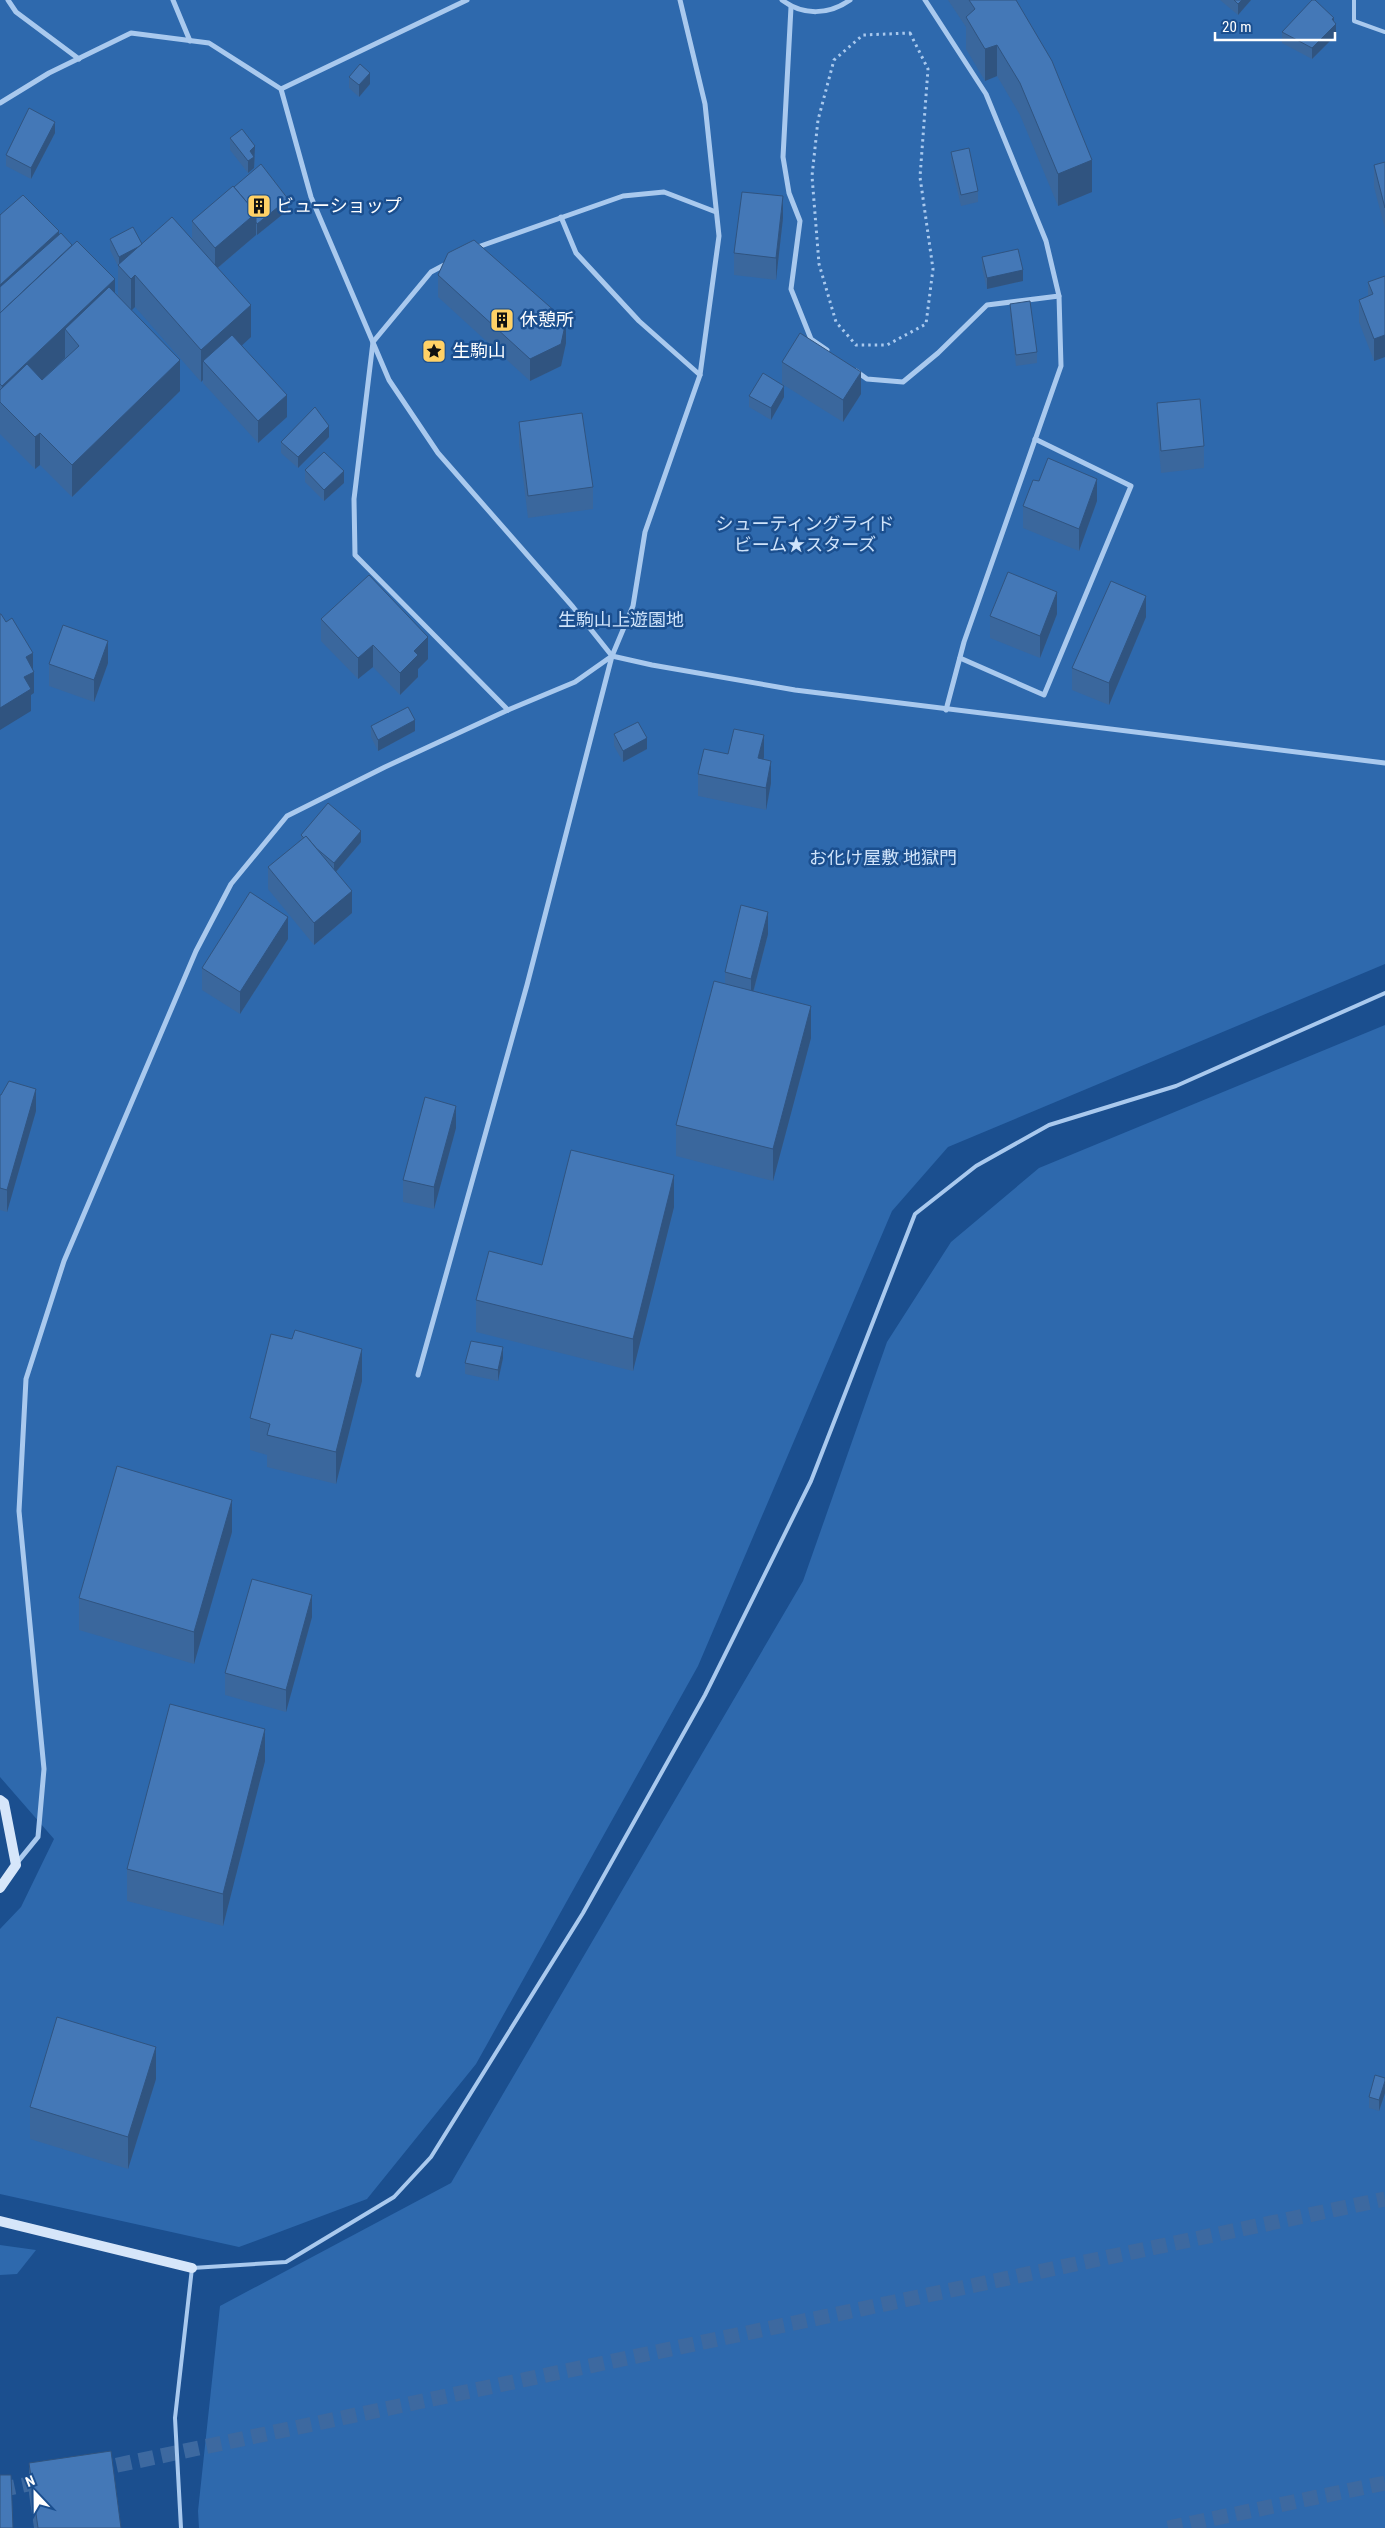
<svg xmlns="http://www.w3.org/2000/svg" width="1385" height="2528" viewBox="0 0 1385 2528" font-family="'Roboto Condensed','Noto Sans JP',sans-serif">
	<rect width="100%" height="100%" fill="#1b4f8f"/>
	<!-- green -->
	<g fill="#2e69ad">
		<path d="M 0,0 L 1385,0 L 1385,964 L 948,1147 L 892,1211 L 698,1666 L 476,2064 L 367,2199 L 239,2247 L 0,2194 L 0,1929 L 21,1907 L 54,1839 L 0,1777 Z"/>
		<path d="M 1385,1025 L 1385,2528 L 199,2528 L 198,2511 L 220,2306 L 451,2183 L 803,1581 L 887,1342 L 951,1242 L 1039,1168 Z"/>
		<path d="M 0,2245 L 36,2250 L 17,2274 L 0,2275 Z"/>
	</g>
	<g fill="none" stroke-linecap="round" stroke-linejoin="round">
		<!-- highway-tunnel -->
		<g stroke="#3d69a0" stroke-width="15" stroke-dasharray="15 8" stroke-linecap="butt">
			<path d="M 94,2470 L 1385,2199"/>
			<path d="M 0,2490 L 47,2480"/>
			<path d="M 1168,2528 L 1385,2483"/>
		</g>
		<!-- path -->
		<path stroke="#a9c9ee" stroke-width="3" stroke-dasharray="2.5 4" stroke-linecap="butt" d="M 910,33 L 928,69 L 920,177 L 933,269 L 926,324 L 887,345 L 856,345 L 836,322 L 819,264 L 812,176 L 818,120 L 834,60 L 863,35 Z"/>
		<!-- lane -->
		<g stroke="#a9c9ee" stroke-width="4">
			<path d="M 1354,0 L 1354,21 L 1385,32"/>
			<path d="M 181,2528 L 175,2418 L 192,2268 L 286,2262 L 394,2197 L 431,2157 L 583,1913 L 705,1695 L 811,1481 L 915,1214 L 976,1166 L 1049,1125 L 1176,1086 L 1385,993"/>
		</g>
		<!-- street -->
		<g stroke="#a9c9ee" stroke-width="5">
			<path d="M 8,0 L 16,12 L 79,59"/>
			<path d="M 173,0 L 190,41"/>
			<path d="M 680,0 L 705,104 L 719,236 L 700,375 L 645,532 L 633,606 L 612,656 L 652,665 L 795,690 L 1385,763"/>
			<path d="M 782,0 C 803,16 829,15 850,0"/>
			<path d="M 791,7 L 783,157 L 789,193 L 800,221 L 791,289 L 811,339 L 827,350"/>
			<path d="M 281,89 L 467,0"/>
			<path d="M 0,103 L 49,73 L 131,33 L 209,43 L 281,89 L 311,197 L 389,380 L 438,453 L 573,607 L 612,656 L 527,985 L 418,1375"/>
			<path d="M 561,217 L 576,253 L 639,321 L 700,375"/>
			<path d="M 475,248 L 623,196 L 664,192 L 716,212"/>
			<path d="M 448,263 L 431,272 L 373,342 L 354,499 L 355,555 L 508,710"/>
			<path d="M 856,371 L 867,379 L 903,382 L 938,353 L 987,305 L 1059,296 L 1046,241 L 986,94 L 925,0"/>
			<path d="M 960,658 L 1044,695 L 1131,486 L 1035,439"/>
			<path d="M 946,710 L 964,642 L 1061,366 L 1059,296"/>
			<path d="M 16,1864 L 38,1837 L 44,1769 L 19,1511 L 26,1379 L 64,1261 L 196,951 L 231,884 L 287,816 L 385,767 L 508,710 L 575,682 L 612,656"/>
		</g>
		<!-- secondary -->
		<g stroke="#d6e6fa" stroke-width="10">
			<path d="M 0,1800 L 4,1803 L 16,1865 L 0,1888"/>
			<path d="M 0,2221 L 192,2268"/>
		</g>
	</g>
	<!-- wall -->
	<g fill="#3a679d" fill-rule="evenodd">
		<path d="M 948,0 L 1016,0 L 1092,192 L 1058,206 L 1020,115 L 997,76 L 985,81 L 966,49 L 966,27 Z"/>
		<path d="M 1220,0 L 1251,0 L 1238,15 Z"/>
		<path d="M 1334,22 L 1336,35 L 1312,59 L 1282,43 L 1282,32 Z"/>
		<path d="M 349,77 L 370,84 L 359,97 L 349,88 Z"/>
		<path d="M 55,133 L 31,179 L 6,166 L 6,155 Z"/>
		<path d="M 230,138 L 255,157 L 254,168 L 248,173 L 230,150 Z"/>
		<path d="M 951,152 L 978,191 L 978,202 L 961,206 L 951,163 Z"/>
		<path d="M 1385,162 L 1385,229 L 1374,187 L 1374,165 Z"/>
		<path d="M 288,210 L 257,235 L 256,233 L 256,235 L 218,268 L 251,337 L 242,345 L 287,417 L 258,443 L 203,383 L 203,380 L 201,382 L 135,307 L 131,310 L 180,391 L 72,497 L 40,465 L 35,469 L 0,434 L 0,215 L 59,234 L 118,296 L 118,266 L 110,250 L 110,239 L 142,244 L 192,239 L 192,221 ZM 65,358 L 65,359 L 42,380 Z"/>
		<path d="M 783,218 L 776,280 L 734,275 L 734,253 Z"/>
		<path d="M 982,257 L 1023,281 L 987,289 L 982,268 Z"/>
		<path d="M 438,275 L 566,343 L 561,366 L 530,381 L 438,297 Z"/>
		<path d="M 1385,276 L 1385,357 L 1374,361 L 1359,322 L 1359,300 L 1368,296 L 1368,282 Z"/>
		<path d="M 1010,304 L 1037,352 L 1037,363 L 1016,366 L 1010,315 Z"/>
		<path d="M 782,362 L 861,394 L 843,422 L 782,384 Z"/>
		<path d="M 749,396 L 784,397 L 771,420 L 749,407 Z"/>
		<path d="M 1157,403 L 1204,446 L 1204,468 L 1161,473 L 1157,424 Z"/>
		<path d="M 519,422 L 593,487 L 593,509 L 528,518 L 519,444 Z"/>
		<path d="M 329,437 L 298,468 L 281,453 L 281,442 Z"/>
		<path d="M 305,470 L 344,483 L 324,501 L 305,482 Z"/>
		<path d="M 1039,481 L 1097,501 L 1079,551 L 1023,528 L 1023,506 Z"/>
		<path d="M 1057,614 L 1040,658 L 990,638 L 990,616 Z"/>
		<path d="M 1146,617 L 1109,705 L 1072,690 L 1072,668 Z"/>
		<path d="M 321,619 L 428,659 L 418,669 L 418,677 L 400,695 L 373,667 L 358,679 L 321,641 Z"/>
		<path d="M 108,663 L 94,702 L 49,686 L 49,664 Z"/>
		<path d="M 371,726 L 415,731 L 378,751 L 371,737 Z"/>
		<path d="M 614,734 L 647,749 L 623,762 L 614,746 Z"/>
		<path d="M 728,754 L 764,757 L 763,759 L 771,783 L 766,810 L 698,796 L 698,774 Z"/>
		<path d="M 301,835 L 361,842 L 336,872 L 352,913 L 314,945 L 268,889 L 268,867 L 301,840 Z"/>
		<path d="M 768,934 L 754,991 L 811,1038 L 773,1181 L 676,1156 L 676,1125 L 725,984 L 725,972 Z"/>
		<path d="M 288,939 L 240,1014 L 202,990 L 202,968 Z"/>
		<path d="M 0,1095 L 36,1111 L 7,1212 L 0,1210 Z"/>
		<path d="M 456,1128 L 434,1209 L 403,1202 L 403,1180 Z"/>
		<path d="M 674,1207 L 633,1371 L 476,1332 L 476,1300 L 542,1265 Z"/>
		<path d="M 292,1339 L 362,1381 L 336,1484 L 267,1467 L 267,1455 L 250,1450 L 250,1418 Z"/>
		<path d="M 503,1358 L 498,1381 L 465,1374 L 465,1363 Z"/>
		<path d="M 232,1532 L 194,1664 L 79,1630 L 79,1598 Z"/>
		<path d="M 312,1617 L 286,1712 L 225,1695 L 225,1673 Z"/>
		<path d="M 265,1761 L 223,1926 L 127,1901 L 127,1869 Z"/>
		<path d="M 1385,2078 L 1385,2093 L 1379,2111 L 1369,2108 L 1369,2097 Z"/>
		<path d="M 156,2079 L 128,2169 L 30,2139 L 30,2107 Z"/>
		<path d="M 29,2463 L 121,2528 L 34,2528 L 29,2494 Z"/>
	</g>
	<!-- shaded-wall -->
	<g fill="#305480">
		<path d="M 1242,0 L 1251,0 L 1238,15 L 1238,4 Z"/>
		<path d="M 1334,18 L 1334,26 L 1336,24 L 1336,35 L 1312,59 L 1312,48 L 1332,19 Z"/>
		<path d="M 997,45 L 997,76 L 985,81 L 985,49 Z"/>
		<path d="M 370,73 L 370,84 L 359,97 L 359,85 Z"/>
		<path d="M 55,122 L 55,133 L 31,179 L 31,168 Z"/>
		<path d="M 255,146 L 254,168 L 248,173 L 248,161 L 250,151 Z"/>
		<path d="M 1092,160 L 1092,192 L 1058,206 L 1058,174 Z"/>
		<path d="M 783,196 L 783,218 L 776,280 L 776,258 Z"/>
		<path d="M 288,199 L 288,210 L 257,235 L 257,224 Z"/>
		<path d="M 256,213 L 256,235 L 215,270 L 215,248 Z"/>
		<path d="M 59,231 L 59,253 L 0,307 L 0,285 Z"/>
		<path d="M 142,245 L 119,266 L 119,257 Z"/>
		<path d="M 1023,270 L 1023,281 L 987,289 L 987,278 Z"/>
		<path d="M 135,275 L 135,307 L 131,311 L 131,279 Z"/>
		<path d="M 115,279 L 115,311 L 65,329 L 65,358 L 9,411 L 2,404 L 2,386 Z"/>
		<path d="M 251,305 L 251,337 L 213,372 L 203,361 L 203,380 L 201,382 L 201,350 Z"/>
		<path d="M 566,321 L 566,343 L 561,366 L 530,381 L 530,359 Z"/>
		<path d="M 1385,335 L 1385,357 L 1374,361 L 1374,339 Z"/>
		<path d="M 180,360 L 180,391 L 72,497 L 72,465 Z"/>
		<path d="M 861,372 L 861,394 L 843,422 L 843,400 Z"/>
		<path d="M 784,386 L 784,397 L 771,420 L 771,408 Z"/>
		<path d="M 287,395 L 287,417 L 258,443 L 258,421 Z"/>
		<path d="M 329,426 L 329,437 L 298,468 L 298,457 Z"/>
		<path d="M 40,433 L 40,465 L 35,469 L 35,437 Z"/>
		<path d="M 344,471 L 344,483 L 324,501 L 324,490 Z"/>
		<path d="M 1097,479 L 1097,501 L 1079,551 L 1079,529 Z"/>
		<path d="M 1057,592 L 1057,614 L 1040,658 L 1040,636 Z"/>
		<path d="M 1146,596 L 1146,617 L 1109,705 L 1109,683 Z"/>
		<path d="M 428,637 L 428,659 L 418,669 L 418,677 L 400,695 L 400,673 L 414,651 Z"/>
		<path d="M 108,641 L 108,663 L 94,702 L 94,680 Z"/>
		<path d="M 373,645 L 373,667 L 358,679 L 358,658 Z"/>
		<path d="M 33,653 L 33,672 L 34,672 L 34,693 L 31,695 L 31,711 L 0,730 L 0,708 L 24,677 L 26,657 Z"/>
		<path d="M 415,720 L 415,731 L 378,751 L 378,740 Z"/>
		<path d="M 764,735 L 764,757 L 758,780 L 758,758 Z"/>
		<path d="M 647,738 L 647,749 L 623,762 L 623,751 Z"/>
		<path d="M 771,761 L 771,783 L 766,810 L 766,788 Z"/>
		<path d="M 361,831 L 361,842 L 334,874 L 334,863 Z"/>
		<path d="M 352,891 L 352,913 L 314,945 L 314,923 Z"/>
		<path d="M 768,912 L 768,934 L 751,1000 L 751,979 Z"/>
		<path d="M 288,917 L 288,939 L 240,1014 L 240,992 Z"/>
		<path d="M 811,1006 L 811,1038 L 773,1181 L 773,1149 Z"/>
		<path d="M 36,1089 L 36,1111 L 7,1212 L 7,1190 Z"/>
		<path d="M 456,1106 L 456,1128 L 434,1209 L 434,1187 Z"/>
		<path d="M 674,1175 L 674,1207 L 633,1371 L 633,1339 Z"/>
		<path d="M 503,1347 L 503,1358 L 498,1381 L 498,1370 Z"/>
		<path d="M 362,1349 L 362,1381 L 336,1484 L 336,1452 Z"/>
		<path d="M 232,1500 L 232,1532 L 194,1664 L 194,1632 Z"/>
		<path d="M 312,1595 L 312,1617 L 286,1712 L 286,1690 Z"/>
		<path d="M 265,1729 L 265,1761 L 223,1926 L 223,1894 Z"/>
		<path d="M 156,2047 L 156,2079 L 128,2169 L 128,2137 Z"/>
		<path d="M 1385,2081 L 1385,2093 L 1379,2111 L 1379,2100 Z"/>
	</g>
	<!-- building -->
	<g fill="#4478b7" stroke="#305480">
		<path d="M 969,0 L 1016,0 L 1052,61 L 1092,160 L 1058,174 L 1020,83 L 997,45 L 985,49 L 966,17 L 975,9 Z"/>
		<path d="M 1234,0 L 1242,0 L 1238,4 Z"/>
		<path d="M 1312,0 L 1315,0 L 1334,18 L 1332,19 L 1336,24 L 1312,48 L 1282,32 Z"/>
		<path d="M 360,64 L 370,73 L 359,85 L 349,77 Z"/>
		<path d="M 29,108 L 55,122 L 31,168 L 6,155 Z"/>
		<path d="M 242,129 L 255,146 L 250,151 L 254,157 L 248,161 L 230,138 Z"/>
		<path d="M 969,148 L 978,191 L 961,195 L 951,152 Z"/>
		<path d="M 1385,162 L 1385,208 L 1374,165 Z"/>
		<path d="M 261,164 L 288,199 L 257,224 L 256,222 L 256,213 L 234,187 Z"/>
		<path d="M 233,186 L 256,213 L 215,248 L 192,221 Z"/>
		<path d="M 742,192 L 783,196 L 776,258 L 734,253 Z"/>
		<path d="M 23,195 L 59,231 L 0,285 L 0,215 Z"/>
		<path d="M 172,217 L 251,305 L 201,350 L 135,275 L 131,279 L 118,265 Z"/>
		<path d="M 133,227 L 142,244 L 138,247 L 119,257 L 110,239 Z"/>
		<path d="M 61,233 L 72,245 L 0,313 L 0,287 Z"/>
		<path d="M 474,240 L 566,321 L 561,344 L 530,359 L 438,275 L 448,253 Z"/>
		<path d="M 77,241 L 115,279 L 2,386 L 0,384 L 0,313 Z"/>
		<path d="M 1018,249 L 1023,270 L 987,278 L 982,257 Z"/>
		<path d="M 1385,276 L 1385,335 L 1374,339 L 1359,300 L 1373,294 L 1368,282 Z"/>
		<path d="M 109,287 L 180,360 L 72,465 L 40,433 L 35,437 L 0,402 L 0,390 L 27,364 L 42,380 L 79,346 L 65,329 Z"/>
		<path d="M 1030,301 L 1037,352 L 1016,355 L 1010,304 Z"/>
		<path d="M 800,333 L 861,372 L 843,400 L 782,362 Z"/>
		<path d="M 232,335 L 287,395 L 258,421 L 203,361 Z"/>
		<path d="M 763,373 L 784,386 L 771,408 L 749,396 Z"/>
		<path d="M 1200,399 L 1204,446 L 1161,451 L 1157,403 Z"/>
		<path d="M 315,407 L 329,426 L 298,457 L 281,442 Z"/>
		<path d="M 582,413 L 593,487 L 528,496 L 519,422 Z"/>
		<path d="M 324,452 L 344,471 L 324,490 L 305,470 Z"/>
		<path d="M 1048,458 L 1097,479 L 1079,529 L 1023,506 L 1033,480 L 1039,481 Z"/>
		<path d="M 1008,572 L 1057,592 L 1040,636 L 990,616 Z"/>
		<path d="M 369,575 L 428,637 L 414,651 L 418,655 L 400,673 L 373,645 L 358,658 L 321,619 Z"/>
		<path d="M 1111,581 L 1146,596 L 1109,683 L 1072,668 Z"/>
		<path d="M 0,614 L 1,614 L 6,622 L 12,618 L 33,653 L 26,657 L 34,672 L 24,677 L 31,689 L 0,708 Z"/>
		<path d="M 63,625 L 108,641 L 94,680 L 49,664 Z"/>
		<path d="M 408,707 L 415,720 L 378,740 L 371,726 Z"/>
		<path d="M 638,722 L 647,738 L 623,751 L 614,734 Z"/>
		<path d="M 734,729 L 764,735 L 758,758 L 771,761 L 766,788 L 698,774 L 704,749 L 728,754 Z"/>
		<path d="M 328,803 L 361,831 L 334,863 L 316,848 L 306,836 L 304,838 L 301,835 Z"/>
		<path d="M 306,836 L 352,891 L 314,923 L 268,867 Z"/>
		<path d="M 250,892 L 288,917 L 240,992 L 202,968 Z"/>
		<path d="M 741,905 L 768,912 L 751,979 L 725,972 Z"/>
		<path d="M 714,981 L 811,1006 L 773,1149 L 676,1125 Z"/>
		<path d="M 9,1081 L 36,1089 L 7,1190 L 0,1188 L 0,1095 L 1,1095 Z"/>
		<path d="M 425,1097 L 456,1106 L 434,1187 L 403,1180 Z"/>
		<path d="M 571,1150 L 674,1175 L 633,1339 L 476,1300 L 489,1251 L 542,1265 Z"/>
		<path d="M 295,1330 L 362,1349 L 336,1452 L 267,1435 L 270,1424 L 250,1418 L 271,1334 L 292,1339 Z"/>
		<path d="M 471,1341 L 503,1347 L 498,1370 L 465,1363 Z"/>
		<path d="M 117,1466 L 232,1500 L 194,1632 L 79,1598 Z"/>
		<path d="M 252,1579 L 312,1595 L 286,1690 L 225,1673 Z"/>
		<path d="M 170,1704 L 265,1729 L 223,1894 L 127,1869 Z"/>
		<path d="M 57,2017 L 156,2047 L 128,2137 L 30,2107 Z"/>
		<path d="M 1375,2075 L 1385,2078 L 1385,2081 L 1379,2100 L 1369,2097 Z"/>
		<path d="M 111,2451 L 121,2528 L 38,2528 L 29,2463 Z"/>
		<path d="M 0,2475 L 11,2475 L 13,2528 L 0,2528 Z"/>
	</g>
	<!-- icons -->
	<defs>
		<g id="building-square" transform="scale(1.25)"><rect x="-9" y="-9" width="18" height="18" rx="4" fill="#ffd166" stroke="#1b4f8f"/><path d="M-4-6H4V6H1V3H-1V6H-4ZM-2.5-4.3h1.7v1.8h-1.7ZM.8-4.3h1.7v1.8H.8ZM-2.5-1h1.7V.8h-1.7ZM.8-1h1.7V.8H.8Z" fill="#111"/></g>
		<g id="sight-square" transform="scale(1.25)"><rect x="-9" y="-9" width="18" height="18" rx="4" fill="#ffd166" stroke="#1b4f8f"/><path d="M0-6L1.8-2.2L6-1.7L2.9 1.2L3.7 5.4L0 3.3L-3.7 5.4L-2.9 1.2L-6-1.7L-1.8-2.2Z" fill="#111"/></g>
	</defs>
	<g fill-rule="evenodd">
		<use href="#building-square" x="259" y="206"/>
		<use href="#building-square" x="502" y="320"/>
		<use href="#sight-square" x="434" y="351"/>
	</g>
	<g text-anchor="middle" stroke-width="5" stroke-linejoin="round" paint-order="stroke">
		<!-- poi labels -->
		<g font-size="18" fill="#fff" stroke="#1b4f8f" text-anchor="start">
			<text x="276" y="212">ビューショップ</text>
			<text x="520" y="326">休憩所</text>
			<text x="452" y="357">生駒山</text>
		</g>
		<!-- park labels -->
		<g font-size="18" fill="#cfe3fa" stroke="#1b4f8f">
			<text x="805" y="530">シューティングライド<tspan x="805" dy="21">ビーム★スターズ</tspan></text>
			<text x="621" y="626">生駒山上遊園地</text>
			<text x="883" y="864">お化け屋敷 地獄門</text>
		</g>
	</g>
	<!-- north arrow -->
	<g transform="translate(35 2493) rotate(338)" stroke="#1b4f8f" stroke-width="4" paint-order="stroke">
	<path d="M0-4L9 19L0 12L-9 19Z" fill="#ffffff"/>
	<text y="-8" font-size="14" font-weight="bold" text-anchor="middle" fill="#ffffff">N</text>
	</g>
	<!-- scale -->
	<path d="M1215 32v8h120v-8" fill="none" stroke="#ffffff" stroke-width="2.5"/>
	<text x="1222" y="32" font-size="15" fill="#ffffff" stroke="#1b4f8f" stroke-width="4" paint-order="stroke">20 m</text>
</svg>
